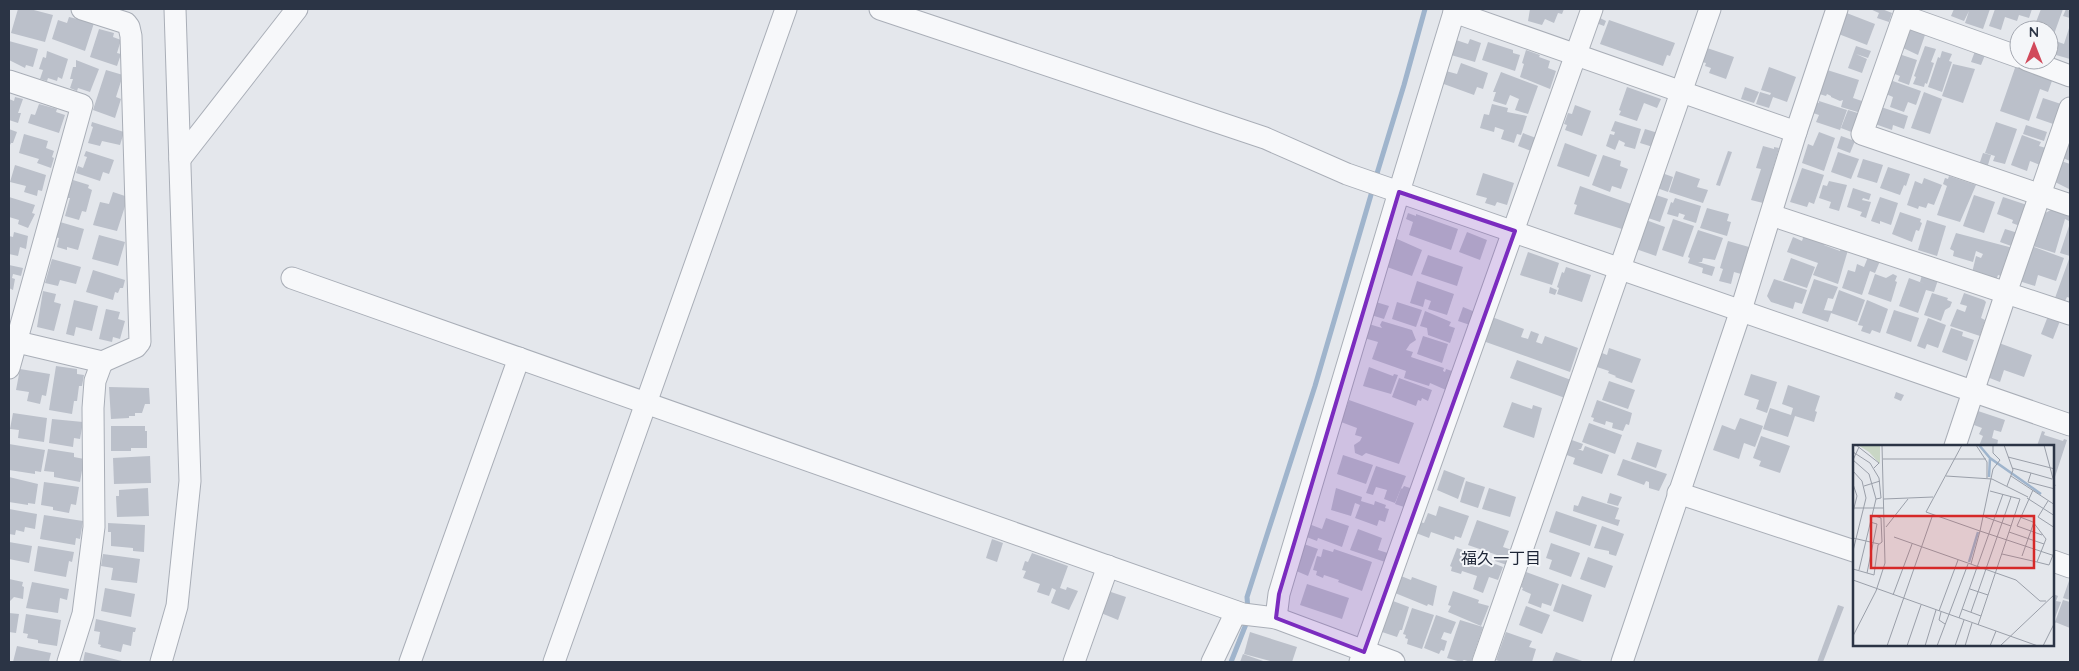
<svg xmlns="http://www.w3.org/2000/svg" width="2079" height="671" viewBox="0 0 2079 671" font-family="Quicksand,'Noto Sans JP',sans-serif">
	<rect width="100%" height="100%" fill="#e4e7ec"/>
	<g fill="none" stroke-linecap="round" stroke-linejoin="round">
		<!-- stream -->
		<g stroke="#9fb4cc" stroke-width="5">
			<path d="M 1375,180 L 1404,85 L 1425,9"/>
			<path d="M 1248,610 L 1247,597 L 1315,386 L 1373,188"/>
			<path d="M 1231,662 L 1248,619"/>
		</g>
	</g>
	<!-- building -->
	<g fill="#bbc0ca">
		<path d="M 18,9 L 30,9 L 53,15 L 45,42 L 11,33 Z"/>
		<path d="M 1530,9 L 1564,9 L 1562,14 L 1558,13 L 1554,23 L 1545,19 L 1542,25 L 1528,21 Z"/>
		<path d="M 1870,9 L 1882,9 L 1892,13 L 1889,22 L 1877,18 L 1879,13 Z"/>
		<path d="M 1954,9 L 1990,9 L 1983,29 L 1965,23 L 1969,11 L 1964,21 L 1951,16 Z"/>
		<path d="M 1995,9 L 2032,9 L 2029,18 L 2019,15 L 2017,21 L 2005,17 L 2001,30 L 1989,26 Z"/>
		<path d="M 2041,9 L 2063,9 L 2053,37 L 2049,35 L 2049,30 L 2033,30 Z"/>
		<path d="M 2066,9 L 2070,11 L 2070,18 L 2063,16 Z"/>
		<path d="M 1844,12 L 1875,24 L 1867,45 L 1836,33 Z"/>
		<path d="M 69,17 L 94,23 L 85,51 L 52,39 L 58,20 L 67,23 Z"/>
		<path d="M 1598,17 L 1606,21 L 1604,26 L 1596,23 Z"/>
		<path d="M 1609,20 L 1675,43 L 1670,56 L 1667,55 L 1663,66 L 1600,44 Z"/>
		<path d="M 2070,25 L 2070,59 L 2049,53 L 2050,39 L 2064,44 Z"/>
		<path d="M 99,29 L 114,33 L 113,37 L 121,40 L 117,53 L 121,54 L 117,66 L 90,57 Z"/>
		<path d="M 1911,30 L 1925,35 L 1918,55 L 1901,47 L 1905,34 Z"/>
		<path d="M 1470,39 L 1481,43 L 1475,62 L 1451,55 L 1456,40 L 1468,44 Z"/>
		<path d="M 9,41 L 38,49 L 33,67 L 26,65 L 25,68 L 9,60 Z"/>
		<path d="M 1488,42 L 1513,50 L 1513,53 L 1520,55 L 1515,71 L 1482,60 Z"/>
		<path d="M 1856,46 L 1871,51 L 1868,58 L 1856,54 L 1867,59 L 1862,73 L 1848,68 Z"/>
		<path d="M 1925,46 L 1936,49 L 1931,62 L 1934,63 L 1927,84 L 1925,83 L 1924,87 L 1913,84 L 1916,77 L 1914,76 Z"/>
		<path d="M 1707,48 L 1734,57 L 1726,79 L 1709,73 L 1711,68 L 1705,66 L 1706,63 L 1702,62 Z"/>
		<path d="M 1526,50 L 1540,55 L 1539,57 L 1550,61 L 1548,68 L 1556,71 L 1550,89 L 1520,77 L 1524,64 L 1522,63 Z"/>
		<path d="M 47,51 L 68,59 L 62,79 L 58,77 L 57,81 L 48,78 L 47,81 L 40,79 L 43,70 L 39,69 L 43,57 L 46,58 Z"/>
		<path d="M 1942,51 L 1952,54 L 1949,61 L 1952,62 L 1942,92 L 1928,87 L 1938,57 L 1940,58 Z"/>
		<path d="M 1975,51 L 1985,55 L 1981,65 L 1971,62 Z"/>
		<path d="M 1899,54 L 1917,60 L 1909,85 L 1898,81 L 1900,76 L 1892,73 Z"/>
		<path d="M 76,60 L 99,69 L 90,92 L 78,88 L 77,91 L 70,88 L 73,79 L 70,79 L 73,67 L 76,67 Z"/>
		<path d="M 1461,63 L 1488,73 L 1483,89 L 1477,87 L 1474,95 L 1441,83 L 1446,71 L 1457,74 Z"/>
		<path d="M 1953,64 L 1975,69 L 1963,103 L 1942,96 Z"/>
		<path d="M 2016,65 L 2053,78 L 2048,92 L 2040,89 L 2029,121 L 2000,111 Z"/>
		<path d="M 1769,67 L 1796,77 L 1787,102 L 1773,97 L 1769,108 L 1756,104 L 1760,92 L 1770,95 L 1771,93 L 1761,90 Z"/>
		<path d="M 1824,69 L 1859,80 L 1853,98 L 1865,102 L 1861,113 L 1841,107 L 1843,100 L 1840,101 L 1831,97 L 1831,96 L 1827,94 L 1826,96 L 1816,93 Z"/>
		<path d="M 106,70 L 123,75 L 116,97 L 121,99 L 115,118 L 93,110 Z"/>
		<path d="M 1501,72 L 1538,86 L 1528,114 L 1515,110 L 1519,99 L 1510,95 L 1506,105 L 1493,101 L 1496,92 L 1493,92 Z"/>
		<path d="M 1890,80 L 1921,91 L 1916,105 L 1908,102 L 1904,112 L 1890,107 L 1893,97 L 1886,94 Z"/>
		<path d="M 1627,87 L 1661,99 L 1657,108 L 1644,103 L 1637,121 L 1619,115 L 1621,111 L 1619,110 Z"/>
		<path d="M 1745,87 L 1759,92 L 1754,103 L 1741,99 Z"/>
		<path d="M 1924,92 L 1942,99 L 1930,134 L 1911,128 Z"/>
		<path d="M 15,97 L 23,99 L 18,113 L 21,113 L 18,123 L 9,120 L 9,99 L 14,101 Z"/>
		<path d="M 2043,98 L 2061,104 L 2056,125 L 2036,118 Z"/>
		<path d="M 1819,101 L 1847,110 L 1840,130 L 1816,122 L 1819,115 L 1813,113 L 1816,102 L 1819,103 Z"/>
		<path d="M 39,104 L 57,109 L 56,112 L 65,115 L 59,133 L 28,123 L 31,114 L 35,115 Z"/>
		<path d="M 1492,104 L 1508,108 L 1507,112 L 1527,116 L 1521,135 L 1517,134 L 1514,143 L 1501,139 L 1504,130 L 1495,127 L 1494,132 L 1480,128 L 1484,114 L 1489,115 Z"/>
		<path d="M 1575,105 L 1591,111 L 1582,136 L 1565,130 L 1567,125 L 1564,124 L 1568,113 L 1572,114 Z"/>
		<path d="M 1881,107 L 1908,116 L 1904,129 L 1893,125 L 1892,130 L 1875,124 Z"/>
		<path d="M 1848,110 L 1861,114 L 1854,133 L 1841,128 Z"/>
		<path d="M 1615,121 L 1641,129 L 1635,149 L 1624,146 L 1625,143 L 1619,140 L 1615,150 L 1606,146 L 1610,134 L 1614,135 L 1615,132 L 1611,131 Z"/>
		<path d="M 92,122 L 124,132 L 120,145 L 102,141 L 100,146 L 88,143 L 93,127 L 91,126 Z"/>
		<path d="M 1996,122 L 2017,129 L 2005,164 L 1993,161 L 1995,156 L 1985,153 Z"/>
		<path d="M 2026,125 L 2047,132 L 2044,141 L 2023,134 Z"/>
		<path d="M 9,129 L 17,132 L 13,143 L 11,143 L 9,147 Z"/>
		<path d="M 1645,129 L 1658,133 L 1653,147 L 1640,143 Z"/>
		<path d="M 1819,132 L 1835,138 L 1824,171 L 1802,163 L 1808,144 L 1813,146 Z"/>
		<path d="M 1523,133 L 1536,138 L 1531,151 L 1518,146 Z"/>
		<path d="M 24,134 L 48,141 L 46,148 L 54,151 L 52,157 L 54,158 L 51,168 L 37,163 L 39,159 L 19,153 Z"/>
		<path d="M 2022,135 L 2041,142 L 2039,146 L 2046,148 L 2040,165 L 2030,161 L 2027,171 L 2011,165 Z"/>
		<path d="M 1841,136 L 1855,141 L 1850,153 L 1837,148 Z"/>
		<path d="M 2070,138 L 2070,161 L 2063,158 Z"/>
		<path d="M 1565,143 L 1597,155 L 1589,177 L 1557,166 Z"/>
		<path d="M 1763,146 L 1774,149 L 1774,147 L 1779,148 L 1763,203 L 1751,200 L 1761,169 L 1756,168 Z"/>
		<path d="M 86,151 L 114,160 L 109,174 L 103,172 L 100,181 L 76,173 L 78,166 L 83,168 L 87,157 L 84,156 Z"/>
		<path d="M 1728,151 L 1732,152 L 1720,186 L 1716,185 Z"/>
		<path d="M 1838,152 L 1859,159 L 1851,179 L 1831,172 Z"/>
		<path d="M 1983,153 L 1991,155 L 1987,168 L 1979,165 Z"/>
		<path d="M 1603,155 L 1621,161 L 1620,166 L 1628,169 L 1621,189 L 1612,186 L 1610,192 L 1592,185 Z"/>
		<path d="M 1863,159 L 1883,165 L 1877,183 L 1857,177 Z"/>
		<path d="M 2061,161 L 2070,164 L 2069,189 L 2055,182 Z"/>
		<path d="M 15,165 L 46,175 L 42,191 L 38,190 L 37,196 L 24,192 L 26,186 L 10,182 Z"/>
		<path d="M 1888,167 L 1910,174 L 1906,186 L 1904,185 L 1900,195 L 1880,188 Z"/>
		<path d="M 1802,168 L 1824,175 L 1814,204 L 1809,202 L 1807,207 L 1790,202 Z"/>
		<path d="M 1676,171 L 1700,179 L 1697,187 L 1708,190 L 1703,203 L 1669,192 Z"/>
		<path d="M 1483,173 L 1514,183 L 1507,205 L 1497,202 L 1495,206 L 1485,203 L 1487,198 L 1476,195 Z"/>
		<path d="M 1662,173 L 1673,177 L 1668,192 L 1657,188 Z"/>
		<path d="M 1949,176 L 1976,185 L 1960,222 L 1937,215 L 1947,186 L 1943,184 L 1945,178 L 1948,179 Z"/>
		<path d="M 1924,178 L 1942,185 L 1934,205 L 1928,203 L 1926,208 L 1919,206 L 1918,209 L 1907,205 L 1915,181 L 1922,184 Z"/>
		<path d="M 73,180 L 89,185 L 88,188 L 92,190 L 86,212 L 82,211 L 79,220 L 65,216 L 70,198 L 67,198 Z"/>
		<path d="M 1829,181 L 1847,185 L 1839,211 L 1829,208 L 1831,202 L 1819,198 L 1823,185 L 1827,186 Z"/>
		<path d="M 1580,186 L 1631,204 L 1622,229 L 1574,214 L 1577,205 L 1574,204 Z"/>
		<path d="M 1853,188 L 1871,194 L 1869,200 L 1863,198 L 1862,200 L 1871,202 L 1866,218 L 1860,216 L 1862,212 L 1847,207 Z"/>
		<path d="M 113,192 L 128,197 L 117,231 L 93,225 L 100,202 L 109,204 Z"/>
		<path d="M 1656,195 L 1668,199 L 1660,222 L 1648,218 Z"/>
		<path d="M 1974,195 L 1995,202 L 1984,233 L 1963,226 Z"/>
		<path d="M 9,197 L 35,205 L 32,213 L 35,214 L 28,228 L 18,224 L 19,220 L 9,217 Z"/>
		<path d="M 1880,197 L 1898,203 L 1891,225 L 1880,221 L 1880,224 L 1871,221 Z"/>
		<path d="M 2003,197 L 2027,205 L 2020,226 L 2012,223 L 2013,220 L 1997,214 Z"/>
		<path d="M 1675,198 L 1701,206 L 1696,223 L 1683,219 L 1685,215 L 1679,213 L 1678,217 L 1667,214 L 1671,202 L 1673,203 Z"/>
		<path d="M 1707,208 L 1729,214 L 1727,221 L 1731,222 L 1727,236 L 1700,228 Z"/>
		<path d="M 2051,210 L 2070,216 L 2069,221 L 2065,219 L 2055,253 L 2033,246 L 2045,213 Z"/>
		<path d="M 1900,212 L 1921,219 L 1920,222 L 1922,223 L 1919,231 L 1916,230 L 1912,242 L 1892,234 Z"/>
		<path d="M 1408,213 L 1416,216 L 1416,214 L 1458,229 L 1451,250 L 1409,235 L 1413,222 L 1406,219 Z"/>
		<path d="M 1673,219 L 1694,226 L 1683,257 L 1662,250 Z"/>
		<path d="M 1646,220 L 1665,227 L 1656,256 L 1636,249 Z"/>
		<path d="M 1927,220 L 1946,226 L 1937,256 L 1918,250 Z"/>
		<path d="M 60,222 L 84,229 L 78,250 L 67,247 L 67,250 L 57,247 L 59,238 L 54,237 Z"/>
		<path d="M 2069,226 L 2070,227 L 2070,256 L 2060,253 Z"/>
		<path d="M 2005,229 L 2018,233 L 2014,247 L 2000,242 Z"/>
		<path d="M 1698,230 L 1723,238 L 1715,260 L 1703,258 L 1702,262 L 1698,262 L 1715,267 L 1712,276 L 1702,273 L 1703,268 L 1688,263 L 1690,258 L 1688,257 Z"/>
		<path d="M 14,232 L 28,236 L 26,249 L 20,247 L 18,256 L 9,254 L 9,236 L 13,237 Z"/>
		<path d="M 1467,232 L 1487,240 L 1480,260 L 1459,252 Z"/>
		<path d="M 1956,233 L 2013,248 L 2008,263 L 2005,262 L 2001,276 L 1998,275 L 1996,281 L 1972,273 L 1976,256 L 1981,258 L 1983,254 L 1976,251 L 1973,262 L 1953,256 L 1954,251 L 1950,249 Z"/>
		<path d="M 99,235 L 125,242 L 118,266 L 92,259 Z"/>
		<path d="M 1804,235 L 1825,242 L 1824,245 L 1840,251 L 1841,248 L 1848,250 L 1838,284 L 1813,275 L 1818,263 L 1787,252 L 1793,237 L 1802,241 Z"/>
		<path d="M 1395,238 L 1422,250 L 1412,276 L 1387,267 Z"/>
		<path d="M 1728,241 L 1749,247 L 1741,274 L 1734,272 L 1731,284 L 1719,281 L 1723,269 L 1720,268 Z"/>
		<path d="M 2031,246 L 2064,258 L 2056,281 L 2038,275 L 2035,286 L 2019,281 Z"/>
		<path d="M 1528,252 L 1559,263 L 1552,285 L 1520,275 Z"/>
		<path d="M 1428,255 L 1463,267 L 1457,286 L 1421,274 Z"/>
		<path d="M 1868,257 L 1880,261 L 1875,273 L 1870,271 L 1862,295 L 1842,288 L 1848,270 L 1855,272 L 1857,264 L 1864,267 Z"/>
		<path d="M 1791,258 L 1815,267 L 1807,288 L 1783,280 Z"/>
		<path d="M 52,259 L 81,267 L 76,284 L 60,280 L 58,286 L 45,283 Z"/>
		<path d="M 2069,259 L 2070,260 L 2070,298 L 2067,297 L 2065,301 L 2055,298 Z"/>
		<path d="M 9,265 L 23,268 L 21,276 L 13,274 L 12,278 L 15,279 L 13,290 L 9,288 Z"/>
		<path d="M 1566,267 L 1591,275 L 1582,302 L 1557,294 L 1559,288 L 1557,287 L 1562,272 L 1564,273 Z"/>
		<path d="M 93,270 L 125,280 L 123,288 L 120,288 L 118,293 L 115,292 L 113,300 L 86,292 Z"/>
		<path d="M 1875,274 L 1886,278 L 1893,274 L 1897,276 L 1895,281 L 1897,282 L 1891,302 L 1868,294 Z"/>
		<path d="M 1922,275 L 1938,280 L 1934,292 L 1926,290 L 1918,313 L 1899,306 L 1909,278 L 1925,284 L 1920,282 Z"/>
		<path d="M 1774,279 L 1807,290 L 1802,304 L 1795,302 L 1793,309 L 1771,302 L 1767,296 Z"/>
		<path d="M 1814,279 L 1838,287 L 1833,299 L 1828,298 L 1824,310 L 1832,311 L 1839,290 L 1865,300 L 1857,322 L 1831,313 L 1828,322 L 1802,313 Z"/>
		<path d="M 1417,281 L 1454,294 L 1447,315 L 1428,309 L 1431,301 L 1425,299 L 1423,307 L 1410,303 Z"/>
		<path d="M 1550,287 L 1557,290 L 1555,295 L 1549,293 Z"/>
		<path d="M 43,291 L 56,294 L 54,302 L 61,304 L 54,331 L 37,327 Z"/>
		<path d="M 1932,293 L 1948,298 L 1947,300 L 1952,302 L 1950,307 L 1945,310 L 1941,321 L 1924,315 Z"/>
		<path d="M 1964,293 L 1984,300 L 1986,302 L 1981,318 L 1985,320 L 1980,336 L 1950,326 L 1957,309 L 1965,312 L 1967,306 L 1960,304 Z"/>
		<path d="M 74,300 L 98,306 L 92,331 L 76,327 L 74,336 L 66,334 Z"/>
		<path d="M 1867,300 L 1888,309 L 1880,333 L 1872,330 L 1870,334 L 1861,331 L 1863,326 L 1858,325 Z"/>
		<path d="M 1376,302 L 1389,306 L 1384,319 L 1371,315 Z"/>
		<path d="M 1397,302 L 1422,310 L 1416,327 L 1392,319 Z"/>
		<path d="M 1463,307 L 1475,312 L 1470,325 L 1458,321 Z"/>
		<path d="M 106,309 L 120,312 L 118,319 L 125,321 L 120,339 L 113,337 L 112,342 L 99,339 Z"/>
		<path d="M 1894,310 L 1919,318 L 1911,342 L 1886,333 Z"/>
		<path d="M 1425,311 L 1451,322 L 1449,326 L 1455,328 L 1450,343 L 1428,335 L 1427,328 L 1420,326 Z"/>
		<path d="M 2048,316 L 2060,321 L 2053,339 L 2041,334 Z"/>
		<path d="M 1492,317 L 1524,329 L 1521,337 L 1528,339 L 1531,331 L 1539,334 L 1536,342 L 1542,344 L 1545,336 L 1578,348 L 1570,372 L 1483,341 Z"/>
		<path d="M 1928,318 L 1946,325 L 1938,348 L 1927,344 L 1925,349 L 1917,346 Z"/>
		<path d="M 1382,321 L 1412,330 L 1416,340 L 1410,344 L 1406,350 L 1413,352 L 1411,357 L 1444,368 L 1443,371 L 1445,372 L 1446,369 L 1452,371 L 1446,390 L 1430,383 L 1429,386 L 1404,378 L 1406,371 L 1372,359 L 1378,342 L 1364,338 L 1369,324 L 1382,328 L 1380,325 Z"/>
		<path d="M 1951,328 L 1963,332 L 1962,336 L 1974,340 L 1967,361 L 1942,352 Z"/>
		<path d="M 1423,336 L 1448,344 L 1442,363 L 1417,354 Z"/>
		<path d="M 1999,343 L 2032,355 L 2024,377 L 2004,370 L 2000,382 L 1987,377 Z"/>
		<path d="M 1609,348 L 1641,359 L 1632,383 L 1615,377 L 1616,376 L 1608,373 L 1609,371 L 1597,367 L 1602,353 L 1607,355 Z"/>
		<path d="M 1517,360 L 1571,380 L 1565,398 L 1510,378 Z"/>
		<path d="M 56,366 L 77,369 L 77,374 L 84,375 L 82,386 L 79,386 L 77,401 L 74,401 L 72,414 L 49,410 Z"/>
		<path d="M 1369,367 L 1393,376 L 1394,374 L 1398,375 L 1391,394 L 1363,386 Z"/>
		<path d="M 20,369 L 50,374 L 46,396 L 42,395 L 40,404 L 27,401 L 29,392 L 16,390 Z"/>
		<path d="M 1751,374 L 1777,382 L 1767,413 L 1756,409 L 1759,400 L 1744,395 Z"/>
		<path d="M 1399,378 L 1432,390 L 1428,401 L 1422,398 L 1421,401 L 1418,400 L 1416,406 L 1392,397 Z"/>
		<path d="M 1609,381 L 1635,390 L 1628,409 L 1602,400 Z"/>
		<path d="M 1788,385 L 1820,396 L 1815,411 L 1817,412 L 1814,422 L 1795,416 L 1788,437 L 1763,429 L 1770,408 L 1791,415 L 1793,408 L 1782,404 Z"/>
		<path d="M 109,387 L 149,388 L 150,404 L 145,404 L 142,413 L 135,413 L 135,416 L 129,416 L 129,418 L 111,419 Z"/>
		<path d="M 1896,392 L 1904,395 L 1901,401 L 1894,398 Z"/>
		<path d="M 1349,400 L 1414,423 L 1399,464 L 1366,453 L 1362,456 L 1355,453 L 1354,445 L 1360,441 L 1362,437 L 1355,435 L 1357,428 L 1341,422 Z"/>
		<path d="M 1597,400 L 1632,413 L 1629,425 L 1626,424 L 1623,431 L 1612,428 L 1613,423 L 1606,421 L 1605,425 L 1593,421 L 1594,418 L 1591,417 Z"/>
		<path d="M 1512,402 L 1532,409 L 1533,405 L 1542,408 L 1534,438 L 1503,427 Z"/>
		<path d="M 1978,411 L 2005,420 L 2001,432 L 1994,430 L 1992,438 L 1998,440 L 1997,446 L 1979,446 L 1983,436 L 1979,434 L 1982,428 L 1974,425 Z"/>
		<path d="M 13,413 L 47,418 L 44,442 L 18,438 L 19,430 L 10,429 Z"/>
		<path d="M 1740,418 L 1763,426 L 1755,447 L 1744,443 L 1739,459 L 1713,450 L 1722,425 L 1735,430 Z"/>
		<path d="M 52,419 L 83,422 L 80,439 L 74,438 L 73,447 L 49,443 Z"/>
		<path d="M 1589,423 L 1622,435 L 1615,454 L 1582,442 Z"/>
		<path d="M 111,426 L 145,426 L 145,431 L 147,431 L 147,448 L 131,448 L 131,451 L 111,451 Z"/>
		<path d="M 2042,431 L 2045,432 L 2044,435 L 2063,441 L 2064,439 L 2067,440 L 2053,483 L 2053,446 L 2037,446 Z"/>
		<path d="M 1761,436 L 1790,446 L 1780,473 L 1759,466 L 1761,461 L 1753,458 Z"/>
		<path d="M 1569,439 L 1583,444 L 1581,449 L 1578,449 L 1583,451 L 1585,446 L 1609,455 L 1602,474 L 1573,464 L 1575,458 L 1564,454 Z"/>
		<path d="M 1637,442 L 1662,450 L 1656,468 L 1631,459 Z"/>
		<path d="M 9,444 L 45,450 L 41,472 L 35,471 L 35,474 L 9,470 Z"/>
		<path d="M 48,449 L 74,453 L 74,457 L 84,459 L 80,482 L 54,477 L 54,472 L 44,471 Z"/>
		<path d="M 1343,455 L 1373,465 L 1366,484 L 1337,474 Z"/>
		<path d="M 150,456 L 151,483 L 114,484 L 113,458 Z"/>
		<path d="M 1623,459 L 1667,474 L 1659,491 L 1649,488 L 1649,482 L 1646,481 L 1644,485 L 1617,475 Z"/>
		<path d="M 1376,466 L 1406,476 L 1395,503 L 1384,499 L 1387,490 L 1376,487 L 1373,495 L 1366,493 Z"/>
		<path d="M 1444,470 L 1465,478 L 1458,499 L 1437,490 Z"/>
		<path d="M 9,477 L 38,484 L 35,504 L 28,503 L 28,505 L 9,502 Z"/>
		<path d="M 1466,481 L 1485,487 L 1478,508 L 1460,502 Z"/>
		<path d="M 44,482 L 79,487 L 76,505 L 71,504 L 69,513 L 53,510 L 53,507 L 41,505 Z"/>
		<path d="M 1404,486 L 1413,489 L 1407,508 L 1395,504 L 1401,488 L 1402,489 Z"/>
		<path d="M 148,488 L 149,516 L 117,517 L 116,496 L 119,496 L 119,490 Z"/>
		<path d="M 1336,488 L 1362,497 L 1361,501 L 1374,505 L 1375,501 L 1386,505 L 1385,508 L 1389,509 L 1385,522 L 1379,520 L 1377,526 L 1355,518 L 1360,505 L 1355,503 L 1351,516 L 1331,510 Z"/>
		<path d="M 1489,488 L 1516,497 L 1510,517 L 1482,509 Z"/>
		<path d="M 1610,493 L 1622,497 L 1618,506 L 1607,503 Z"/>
		<path d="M 1582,496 L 1619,508 L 1615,519 L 1620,520 L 1618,526 L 1573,511 L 1574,505 L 1578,506 Z"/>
		<path d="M 1439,506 L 1469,516 L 1461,538 L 1455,536 L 1454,540 L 1431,532 L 1429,538 L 1416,533 L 1420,522 L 1424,523 L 1428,513 L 1436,516 Z"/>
		<path d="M 9,509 L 37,514 L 35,529 L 25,527 L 24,532 L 16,530 L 15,535 L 9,534 Z"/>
		<path d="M 1556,511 L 1597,525 L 1590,546 L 1549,532 Z"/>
		<path d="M 44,515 L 83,521 L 80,539 L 76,538 L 75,545 L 40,539 Z"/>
		<path d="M 1326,518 L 1349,526 L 1342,547 L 1318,538 L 1317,541 L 1304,536 L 1309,524 L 1322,529 Z"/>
		<path d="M 1477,520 L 1509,531 L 1503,547 L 1512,550 L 1507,565 L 1495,561 L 1497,555 L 1468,545 Z"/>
		<path d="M 108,523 L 145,525 L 144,552 L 133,551 L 133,548 L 111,546 L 111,532 L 108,532 Z"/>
		<path d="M 1602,526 L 1624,534 L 1616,556 L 1609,554 L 1609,551 L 1594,548 Z"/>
		<path d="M 1358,529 L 1382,538 L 1378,550 L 1391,554 L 1388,563 L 1350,550 Z"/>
		<path d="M 992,539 L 1003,543 L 997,562 L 986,558 Z"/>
		<path d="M 9,542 L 32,546 L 29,563 L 9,559 Z"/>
		<path d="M 1551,543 L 1580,553 L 1571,577 L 1549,569 L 1552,560 L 1546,558 Z"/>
		<path d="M 1304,544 L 1318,549 L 1308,576 L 1294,570 Z"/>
		<path d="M 38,546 L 74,552 L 72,562 L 69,561 L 66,577 L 34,571 Z"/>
		<path d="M 1457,548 L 1483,557 L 1481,563 L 1489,566 L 1490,562 L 1503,567 L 1498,580 L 1489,577 L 1483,593 L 1473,589 L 1477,576 L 1462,571 L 1461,574 L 1451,571 L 1452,567 L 1450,566 Z"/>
		<path d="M 1323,549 L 1333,552 L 1334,549 L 1372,562 L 1362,591 L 1338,582 L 1339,580 L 1324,575 L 1323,578 L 1316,575 L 1317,571 L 1313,570 L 1317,556 L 1321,557 Z"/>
		<path d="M 1032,553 L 1068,566 L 1060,588 L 1066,590 L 1067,587 L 1078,591 L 1069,610 L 1051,603 L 1056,590 L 1052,588 L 1049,596 L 1037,592 L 1040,584 L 1023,578 L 1026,571 L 1022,570 L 1025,561 L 1028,562 Z"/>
		<path d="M 103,554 L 140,559 L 137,583 L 111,580 L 113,568 L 101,566 Z"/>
		<path d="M 1588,557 L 1613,566 L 1605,588 L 1580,579 Z"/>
		<path d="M 1526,572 L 1559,584 L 1551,606 L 1542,603 L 1541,608 L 1528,603 L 1531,594 L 1522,590 L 1523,588 L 1521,587 Z"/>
		<path d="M 1401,576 L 1411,580 L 1412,577 L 1437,586 L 1433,606 L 1428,604 L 1427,606 L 1395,593 Z"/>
		<path d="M 2070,578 L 2070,600 L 2063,598 Z"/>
		<path d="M 9,579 L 23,582 L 22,586 L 24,587 L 23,599 L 14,597 L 9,602 Z"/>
		<path d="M 32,582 L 69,589 L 67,600 L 60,598 L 58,613 L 26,608 Z"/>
		<path d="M 1307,584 L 1349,598 L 1342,619 L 1300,605 Z"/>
		<path d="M 1562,584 L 1592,595 L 1583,622 L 1553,611 Z"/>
		<path d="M 105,588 L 135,594 L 131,617 L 101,611 Z"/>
		<path d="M 1108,591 L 1126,597 L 1118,620 L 1101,613 Z"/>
		<path d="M 1453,591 L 1479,600 L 1478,603 L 1489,606 L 1481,626 L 1448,612 L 1451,606 L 1448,605 Z"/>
		<path d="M 2053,594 L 2058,596 L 2056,601 L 2061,602 L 2053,623 Z"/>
		<path d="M 2063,600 L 2070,602 L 2070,628 L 2055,622 Z"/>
		<path d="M 1393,601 L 1409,607 L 1402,630 L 1400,630 L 1397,637 L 1382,632 Z"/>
		<path d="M 1838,605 L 1844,607 L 1823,662 L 1817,662 Z"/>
		<path d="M 1526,606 L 1550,615 L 1542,634 L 1519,625 Z"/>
		<path d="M 1412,608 L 1434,615 L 1422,649 L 1407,644 L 1408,639 L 1405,638 L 1406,635 L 1403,634 Z"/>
		<path d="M 9,613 L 19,614 L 16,633 L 9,632 Z"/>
		<path d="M 26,614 L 61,620 L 57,646 L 38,643 L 38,640 L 27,638 L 28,634 L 23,633 Z"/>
		<path d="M 1436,615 L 1456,622 L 1451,634 L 1444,632 L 1441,639 L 1447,641 L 1444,651 L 1441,650 L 1439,654 L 1424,648 Z"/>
		<path d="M 96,619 L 136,628 L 135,632 L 133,632 L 131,646 L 123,644 L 121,652 L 100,647 L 101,645 L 98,644 L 100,632 L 94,631 Z"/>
		<path d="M 1460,620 L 1483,627 L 1471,662 L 1464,660 L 1461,662 L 1447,658 Z"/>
		<path d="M 1250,632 L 1297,647 L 1292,662 L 1274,662 L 1244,654 Z"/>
		<path d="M 1506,632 L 1532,641 L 1529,647 L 1536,649 L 1532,662 L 1502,662 L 1496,660 Z"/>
		<path d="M 17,646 L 51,653 L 49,661 L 13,662 Z"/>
		<path d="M 85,652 L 122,661 L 121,662 L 83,662 Z"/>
		<path d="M 1556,652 L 1585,662 L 1552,662 Z"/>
		<path d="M 1243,654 L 1266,662 L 1240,662 Z"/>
	</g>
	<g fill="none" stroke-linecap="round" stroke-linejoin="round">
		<!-- minor casing -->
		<g stroke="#a9aeb7" stroke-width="23">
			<g id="minor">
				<path d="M 880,9 L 1265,138 L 1347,174 L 1399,192 L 1279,594 L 1276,618"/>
				<path d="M 1455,9 L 1399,192 L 2070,425"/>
				<path d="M 1906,9 L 1862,134 L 2070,205"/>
				<path d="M 1454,12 L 1796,132"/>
				<path d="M 1904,16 L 2019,57"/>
				<path d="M 2027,60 L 2070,76"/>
				<path d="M 9,81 L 82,105 L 9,368"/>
				<path d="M 180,159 L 297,9"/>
				<path d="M 1771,215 L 2070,314"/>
				<path d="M 292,278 L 1243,614 L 1276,618 L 1394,662"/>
				<path d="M 9,340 L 102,362 L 136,347 L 140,342 L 131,36 L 129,27 L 126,23 L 82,9"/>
				<path d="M 1955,446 L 2006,293 L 2070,108"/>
				<path d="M 1678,493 L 1854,551"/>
				<path d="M 2053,561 L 2070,567"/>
				<path d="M 68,662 L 83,614 L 94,527 L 93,408 L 95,381 L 102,362"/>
				<path d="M 161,662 L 177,606 L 190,481 L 175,9"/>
				<path d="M 410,662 L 519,358"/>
				<path d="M 554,662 L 786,9"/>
				<path d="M 1074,662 L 1108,566"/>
				<path d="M 1212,662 L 1236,612"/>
				<path d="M 1360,662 L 1592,9"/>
				<path d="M 1483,662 L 1710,9"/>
				<path d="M 1622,662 L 1741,310 L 1796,132 L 1837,9"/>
			</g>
		</g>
		<!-- minor -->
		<use href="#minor" stroke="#f7f8fa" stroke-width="21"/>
	</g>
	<!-- marked area -->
	<path fill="#7b2cbf" fill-opacity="0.2" stroke="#7b2cbf" stroke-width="4" stroke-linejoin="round" d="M 1399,192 L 1515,231 L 1364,652 L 1276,618 L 1279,594 Z"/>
	<g text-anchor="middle" stroke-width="4" stroke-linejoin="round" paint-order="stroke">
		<!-- neighbourhood labels -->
		<g font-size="16" fill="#1d2536" stroke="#f4f6f9">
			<text x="1501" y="564">福久一丁目</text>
		</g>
	</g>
	<!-- overview -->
	<g transform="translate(1853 445)">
		<rect width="201" height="201" fill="#e4e7ec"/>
		<path d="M 5,0 L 27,0 L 27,19 L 16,7 Z" fill="#c9d6c5"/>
		<path fill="none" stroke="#9fb4cc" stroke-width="2.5" d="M 126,0 L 137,13 L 188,49M 136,32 L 137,13M 116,117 L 125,87"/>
		<path fill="none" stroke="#9a9fa9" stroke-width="1" d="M 3,0 L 26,18 L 21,23M 109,0 L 73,67 L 127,86 L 118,119M 123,0 L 134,17 L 134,33M 140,0 L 140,8 L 147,15 L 140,24 L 127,86 L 202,111M 151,0 L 160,25 L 154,41M 191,0 L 202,41M 0,7 L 17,18 L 26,33 L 28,53 L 23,54M 155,12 L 202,24M 30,14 L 133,14M 159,23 L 178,28M 0,26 L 9,36 L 13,53 L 0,106M 93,31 L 139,34 L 175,52M 158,31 L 202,60M 199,34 L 178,28 L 175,37 L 202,44M 0,39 L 4,51 L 0,67M 11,41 L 27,36M 180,45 L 164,81 L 189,90M 174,53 L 202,71M 31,54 L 80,52M 195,56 L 185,72 L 202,83M 0,63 L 31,63M 132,72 L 158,81M 33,82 L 55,54M 156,87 L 191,99M 41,92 L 163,135 L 187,156 L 193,156M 0,93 L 26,99M 149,109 L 184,117 L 193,94 L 180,77 L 167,72M 169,111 L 181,77M 184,117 L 196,120 L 202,105M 0,124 L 21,130 L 25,100 L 29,97 L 28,73 L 19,70M 6,125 L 23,54 L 16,29 L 0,15 L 6,2M 14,128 L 24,79 L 17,77M 0,135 L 185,201M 117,144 L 135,150M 40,150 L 59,99M 109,164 L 128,171M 86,166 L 105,115M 88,167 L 86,175 L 92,179M 118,167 L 158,52M 106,173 L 150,49M 125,180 L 167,54 L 137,46M 0,191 L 23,146 L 32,118 L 29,0M 34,201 L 80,69M 54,201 L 68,160M 72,201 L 83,165M 84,201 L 115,119M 102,201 L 111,175M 112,201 L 119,178M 137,201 L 143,186M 147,201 L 202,149M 190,201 L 202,177"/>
		<path fill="#d62828" fill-opacity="0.15" stroke="#d62828" stroke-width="2.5" d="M 18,71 L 181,71 L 181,123 L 18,123 Z"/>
		<rect width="201" height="201" fill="none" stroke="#2b3445" stroke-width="2.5"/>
	</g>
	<!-- border -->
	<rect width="2079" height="671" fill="none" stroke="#2b3445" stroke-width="20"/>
	<!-- north arrow -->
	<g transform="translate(2034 45)"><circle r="24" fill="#f4f6f9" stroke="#a4a8b1"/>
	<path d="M0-4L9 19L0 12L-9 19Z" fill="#d1495b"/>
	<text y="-8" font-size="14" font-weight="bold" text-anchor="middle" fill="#2b3445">N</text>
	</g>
</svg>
